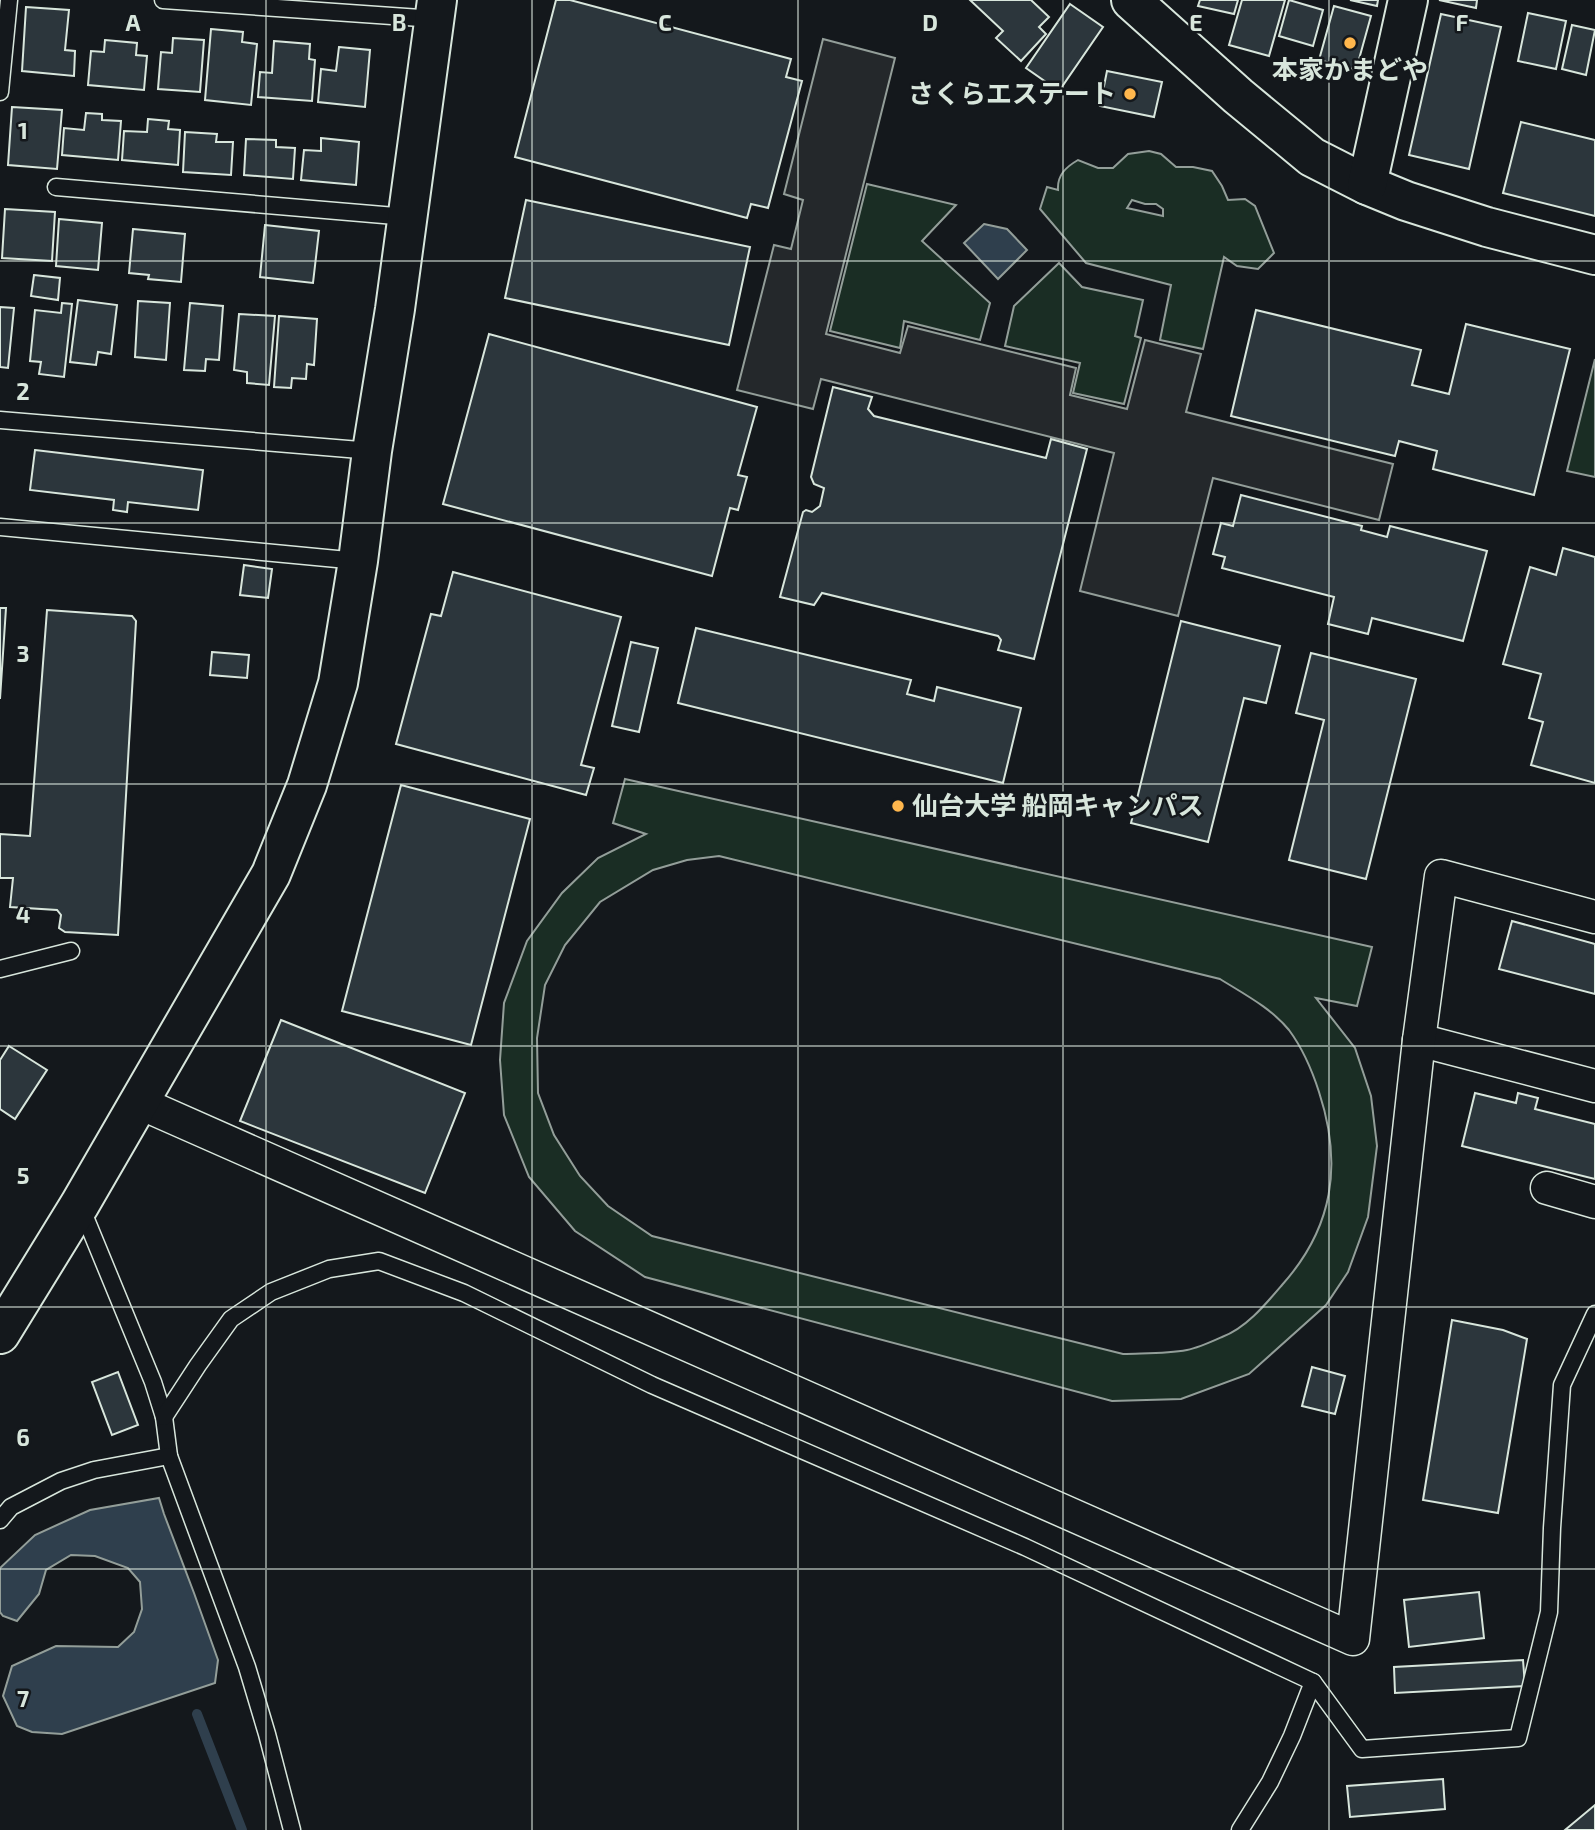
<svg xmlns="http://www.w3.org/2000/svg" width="1595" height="1830" viewBox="0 0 1595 1830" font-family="'Exo 2','Noto Sans JP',sans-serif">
	<rect width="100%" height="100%" fill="#14181c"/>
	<!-- green -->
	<g fill="#1a2d24" stroke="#939e99" stroke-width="2" fill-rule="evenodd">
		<path d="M 1149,151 L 1161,154 L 1176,167 L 1193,167 L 1212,171 L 1222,186 L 1228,200 L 1245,199 L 1255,206 L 1274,253 L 1258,269 L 1237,266 L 1224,257 L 1203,349 L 1160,340 L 1171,285 L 1086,263 L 1040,209 L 1047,187 L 1058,190 C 1057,175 1066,167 1078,160 L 1098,168 L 1113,168 L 1128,154 ZM 1132,200 L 1145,204 L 1156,204 L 1163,209 L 1163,216 L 1127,208 Z"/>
		<path d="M 867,184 L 956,205 L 922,241 L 990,303 L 980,340 L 904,321 L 900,348 L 830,331 Z"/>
		<path d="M 1059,263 L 1082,287 L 1143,300 L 1135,336 L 1141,338 L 1124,404 L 1073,393 L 1080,363 L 1005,346 L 1014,306 Z"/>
		<path d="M 1595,359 L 1595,477 L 1567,471 Z"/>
		<path d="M 625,779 L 1372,947 L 1357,1006 L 1316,998 L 1355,1048 L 1371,1096 L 1377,1146 L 1368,1217 L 1348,1272 L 1326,1305 L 1249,1374 L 1181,1399 L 1112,1401 L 645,1277 L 575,1231 L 529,1177 L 504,1115 L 500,1060 L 504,1003 L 527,941 L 562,893 L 598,858 L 646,834 L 613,823 ZM 719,856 L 1220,979 C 1244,994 1271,1008 1289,1030 C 1303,1049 1312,1070 1319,1092 C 1343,1165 1333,1228 1282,1285 C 1265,1305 1246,1328 1222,1337 C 1211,1342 1198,1348 1187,1350 C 1166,1354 1143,1353 1123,1354 L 652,1236 L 608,1206 L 580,1176 L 554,1135 L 538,1093 L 537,1038 L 545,985 L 565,945 L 600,902 L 653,870 L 687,860 Z"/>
	</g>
	<!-- parking -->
	<path fill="#24282b" stroke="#939e99" stroke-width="2" d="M 823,39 L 895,58 L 826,334 L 900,353 L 908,326 L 1076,368 L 1070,395 L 1127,409 L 1145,340 L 1201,354 L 1186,412 L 1393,464 L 1379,520 L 1213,478 L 1178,616 L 1080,591 L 1114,453 L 821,379 L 813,409 L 737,390 L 774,245 L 791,249 L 803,200 L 784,194 Z"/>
	<!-- water -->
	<g fill="#2f3f4d" stroke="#939e99" stroke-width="2">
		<path d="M 984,224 L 1007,229 L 1027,250 L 998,279 L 964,243 Z"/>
		<path d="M 159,1498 L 164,1514 L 194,1593 L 218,1660 L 215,1683 L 62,1734 L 32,1732 L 17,1726 L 3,1696 L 12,1666 L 56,1646 L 118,1647 L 134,1632 L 142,1609 L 140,1582 L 128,1568 L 95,1556 L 71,1555 L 46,1570 L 39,1594 L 17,1621 L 3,1616 L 0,1612 L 0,1568 L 35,1535 L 90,1510 Z"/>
	</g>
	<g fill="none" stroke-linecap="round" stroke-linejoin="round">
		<!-- stream -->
		<path stroke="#2f3f4d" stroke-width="10" d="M 197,1714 L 242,1830"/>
	</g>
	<!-- building -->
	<g fill="#2c363c" stroke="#d8e6dc" stroke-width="2">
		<path d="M 556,0 L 570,0 L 791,59 L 786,77 L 802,81 L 768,208 L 751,204 L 747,218 L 515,157 Z"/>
		<path d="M 970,0 L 1031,0 L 1049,17 L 1039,27 L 1046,34 L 1021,61 L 996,38 L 1003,31 Z"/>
		<path d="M 1200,0 L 1238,0 L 1234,14 L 1198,6 Z"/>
		<path d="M 1242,0 L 1285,0 L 1269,56 L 1229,45 Z"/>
		<path d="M 1289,0 L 1323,10 L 1313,46 L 1279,36 Z"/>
		<path d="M 1350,0 L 1378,0 L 1377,6 Z"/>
		<path d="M 1439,0 L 1477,0 L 1476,8 Z"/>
		<path d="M 1070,4 L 1103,27 L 1059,91 L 1026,68 Z"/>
		<path d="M 1334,6 L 1371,16 L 1356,70 L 1319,60 Z"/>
		<path d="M 26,7 L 69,10 L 65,50 L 75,51 L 74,76 L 22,71 Z"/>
		<path d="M 1528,13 L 1566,21 L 1556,69 L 1518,61 Z"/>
		<path d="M 1441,14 L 1501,27 L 1469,169 L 1409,155 Z"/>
		<path d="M 1572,25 L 1595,30 L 1586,75 L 1562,69 Z"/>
		<path d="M 211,29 L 243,32 L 242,42 L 257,44 L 251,105 L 205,100 Z"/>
		<path d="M 173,38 L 204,40 L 200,92 L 158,89 L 161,52 L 172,53 Z"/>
		<path d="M 105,40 L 137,43 L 136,55 L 147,56 L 144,90 L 88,85 L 91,51 L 104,52 Z"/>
		<path d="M 274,41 L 310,44 L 309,59 L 315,60 L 312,101 L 258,97 L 260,72 L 272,73 Z"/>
		<path d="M 339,47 L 370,50 L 365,107 L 318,102 L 321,69 L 336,71 Z"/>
		<path d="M 1107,71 L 1162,82 L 1154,117 L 1100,106 Z"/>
		<path d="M 12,107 L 62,110 L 57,169 L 8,165 Z"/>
		<path d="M 86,113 L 102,114 L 102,120 L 121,121 L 118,160 L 62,155 L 64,128 L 84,130 Z"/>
		<path d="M 148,119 L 169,121 L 168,129 L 180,130 L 178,165 L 122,160 L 124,131 L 147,132 Z"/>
		<path d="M 1521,122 L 1595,140 L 1595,216 L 1503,193 Z"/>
		<path d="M 185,132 L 217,134 L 216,142 L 233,142 L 231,175 L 183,172 Z"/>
		<path d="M 321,138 L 359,142 L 356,185 L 301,180 L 304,150 L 321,151 Z"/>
		<path d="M 246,139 L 276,140 L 276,147 L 295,148 L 293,179 L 244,175 Z"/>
		<path d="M 526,200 L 750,247 L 729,345 L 505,298 Z"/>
		<path d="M 5,209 L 55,212 L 52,261 L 2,258 Z"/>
		<path d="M 59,219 L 102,223 L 98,270 L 56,266 Z"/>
		<path d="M 265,225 L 319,231 L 313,283 L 260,277 Z"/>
		<path d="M 133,229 L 185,234 L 181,282 L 148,279 L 149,275 L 129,273 Z"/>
		<path d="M 34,275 L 60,278 L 58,300 L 31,296 Z"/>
		<path d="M 78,300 L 117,305 L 111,354 L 98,352 L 96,365 L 70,362 Z"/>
		<path d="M 138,301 L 170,303 L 166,360 L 135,357 Z"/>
		<path d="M 62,303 L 72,304 L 64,377 L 39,374 L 41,362 L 30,361 L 35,310 L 61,313 Z"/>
		<path d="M 190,303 L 223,306 L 219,360 L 206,359 L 205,371 L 184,370 Z"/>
		<path d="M 0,307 L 14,308 L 8,368 L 0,367 Z"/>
		<path d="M 1256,310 L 1421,350 L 1412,385 L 1449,394 L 1466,324 L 1570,349 L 1534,495 L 1433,469 L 1437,451 L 1399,441 L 1395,456 L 1231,416 Z"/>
		<path d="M 239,314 L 275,316 L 269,385 L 247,383 L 247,372 L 234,370 Z"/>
		<path d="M 279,316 L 317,319 L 314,365 L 307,364 L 306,379 L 292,378 L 291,388 L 274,387 Z"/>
		<path d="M 489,334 L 757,407 L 738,475 L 747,477 L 738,510 L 730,508 L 712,576 L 443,504 Z"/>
		<path d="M 833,387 L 872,397 L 868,409 L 874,416 L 1046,458 L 1051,439 L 1087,449 L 1034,659 L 998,650 L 1001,640 L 998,636 L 822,593 L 814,605 L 780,597 L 803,512 L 806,510 L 812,512 L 820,506 L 824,488 L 814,484 L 811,477 Z"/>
		<path d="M 35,450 L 203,470 L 198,510 L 128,502 L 127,512 L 113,510 L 114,500 L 30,490 Z"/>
		<path d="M 1241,495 L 1362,526 L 1361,530 L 1387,537 L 1390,526 L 1487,551 L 1463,641 L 1372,618 L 1368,634 L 1328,624 L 1334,597 L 1222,568 L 1225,557 L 1213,554 L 1221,523 L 1233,526 Z"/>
		<path d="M 1563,548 L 1595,557 L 1595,783 L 1531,765 L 1543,722 L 1529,718 L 1541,674 L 1503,664 L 1530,567 L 1556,575 Z"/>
		<path d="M 244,565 L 272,569 L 268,598 L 240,595 Z"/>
		<path d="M 453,572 L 621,617 L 581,765 L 594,768 L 586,795 L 396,744 L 431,614 L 441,616 Z"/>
		<path d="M 0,608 L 6,608 L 0,699 Z"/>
		<path d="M 47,610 L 132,616 L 136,621 L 118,935 L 65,932 L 59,928 L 61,915 L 57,910 L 10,907 L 13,878 L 0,878 L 0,834 L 30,836 Z"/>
		<path d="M 1181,621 L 1280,646 L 1266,703 L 1244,698 L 1208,842 L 1131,823 Z"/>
		<path d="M 696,628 L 911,680 L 907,694 L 934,701 L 937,687 L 1021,708 L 1003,783 L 678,703 Z"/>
		<path d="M 631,642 L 658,648 L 639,732 L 612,726 Z"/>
		<path d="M 212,652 L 249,655 L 247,678 L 210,675 Z"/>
		<path d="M 1311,653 L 1416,679 L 1366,879 L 1289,860 L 1324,720 L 1296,713 Z"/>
		<path d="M 401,785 L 530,819 L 471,1045 L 342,1011 Z"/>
		<path d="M 1512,921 L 1595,944 L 1595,994 L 1499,969 Z"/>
		<path d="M 281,1020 L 465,1093 L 425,1193 L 240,1121 Z"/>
		<path d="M 9,1046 L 47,1070 L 15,1119 L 0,1109 L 0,1060 Z"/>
		<path d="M 1475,1093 L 1516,1103 L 1518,1093 L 1538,1098 L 1535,1109 L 1595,1124 L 1595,1179 L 1462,1146 Z"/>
		<path d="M 1452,1320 L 1503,1330 L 1527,1339 L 1498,1513 L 1423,1500 Z"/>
		<path d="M 1312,1367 L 1345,1376 L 1335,1414 L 1302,1406 Z"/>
		<path d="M 118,1372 L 138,1425 L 112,1435 L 92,1382 Z"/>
		<path d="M 1479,1592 L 1484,1638 L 1409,1647 L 1404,1600 Z"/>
		<path d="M 1523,1660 L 1525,1686 L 1395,1693 L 1394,1667 Z"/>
		<path d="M 1443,1779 L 1445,1809 L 1350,1817 L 1347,1786 Z"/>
		<path d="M 1595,1805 L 1595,1830 L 1565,1830 Z"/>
	</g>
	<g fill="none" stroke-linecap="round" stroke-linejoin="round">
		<!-- service casing -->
		<g stroke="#d8e6dc" stroke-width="19">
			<g id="service">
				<path d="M 163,0 L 435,19"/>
				<path d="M 0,92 L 9,0"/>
				<path d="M 56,187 L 407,217"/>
				<path d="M 0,420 L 372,451"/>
				<path d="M 0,527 L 358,561"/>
				<path d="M 0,969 L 71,951"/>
				<path d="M 81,1207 L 153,1382 L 164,1417 L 169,1456 L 247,1667 L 267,1734 L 292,1830"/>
				<path d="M 164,1417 L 198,1365 L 231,1319 L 271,1292 L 329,1269 L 379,1261 L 464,1293 L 652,1385 L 1025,1547 L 1313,1682 L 1362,1749 L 1518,1738 L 1549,1612 L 1552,1528 L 1562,1385 L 1595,1314"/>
				<path d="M 0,1520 L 11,1507 L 61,1481 L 94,1470 L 169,1456"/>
				<path d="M 1240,1830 L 1270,1782 L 1292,1736 L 1313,1682"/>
			</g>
		</g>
		<!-- minor casing -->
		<g stroke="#d8e6dc" stroke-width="35">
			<g id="minor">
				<path d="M 1419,1040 L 1595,1086"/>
				<path d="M 138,1102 L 1353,1639 L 1419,1040 L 1441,876 L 1595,917"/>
				<path d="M 1547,1188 L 1595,1202"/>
			</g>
		</g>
		<!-- tertiary casing -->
		<g stroke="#d8e6dc" stroke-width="42">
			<g id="tertiary">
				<path d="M 1131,0 L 1238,96 L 1312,157 L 1367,185 L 1406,201 L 1487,227 L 1595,255"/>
				<path d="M 1367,185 L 1408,0"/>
				<path d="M 0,1334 L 80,1204 L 271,874 L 307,785 L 338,683 L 358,561 L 372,451 L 395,309 L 437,0"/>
			</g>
		</g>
		<!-- service -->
		<use href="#service" stroke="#14181c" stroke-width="16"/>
		<!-- minor -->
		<use href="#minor" stroke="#14181c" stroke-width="32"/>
		<!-- tertiary -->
		<use href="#tertiary" stroke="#14181c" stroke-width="38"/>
	</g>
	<!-- grid -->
	<path fill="none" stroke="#d8e6dc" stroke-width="2" stroke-opacity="0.55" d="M 266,0 L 266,1830M 532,0 L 532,1830M 798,0 L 798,1830M 1063,0 L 1063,1830M 1329,0 L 1329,1830M 0,261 L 1595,261M 0,523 L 1595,523M 0,784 L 1595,784M 0,1046 L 1595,1046M 0,1307 L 1595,1307M 0,1569 L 1595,1569"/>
	<!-- markers -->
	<g fill="#ffb74d" stroke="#14181c" stroke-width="2.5">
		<circle cx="1350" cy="43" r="7"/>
		<circle cx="1130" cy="94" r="7"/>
		<circle cx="898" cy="806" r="7"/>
	</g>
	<g text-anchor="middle" stroke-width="5" stroke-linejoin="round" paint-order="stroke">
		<!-- poi labels -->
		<g font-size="26" font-weight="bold" fill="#d8e6dc" stroke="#14181c">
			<text x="1350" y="79">本家かまどや</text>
			<text x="1116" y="103" text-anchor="end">さくらエステート</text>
			<text x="912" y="815" text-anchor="start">仙台大学 船岡キャンパス</text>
		</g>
	</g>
	<g font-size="23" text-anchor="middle" font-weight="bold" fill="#d8e6dc" stroke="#14181c" stroke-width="5" stroke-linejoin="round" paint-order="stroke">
		<text x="133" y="31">A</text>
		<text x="399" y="31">B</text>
		<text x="665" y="31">C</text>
		<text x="930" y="31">D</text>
		<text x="1196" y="31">E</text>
		<text x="1462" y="31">F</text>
		<text x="23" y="139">1</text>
		<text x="23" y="400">2</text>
		<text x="23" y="662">3</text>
		<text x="23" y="923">4</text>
		<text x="23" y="1184">5</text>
		<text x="23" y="1446">6</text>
		<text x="23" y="1707">7</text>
	</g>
</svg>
